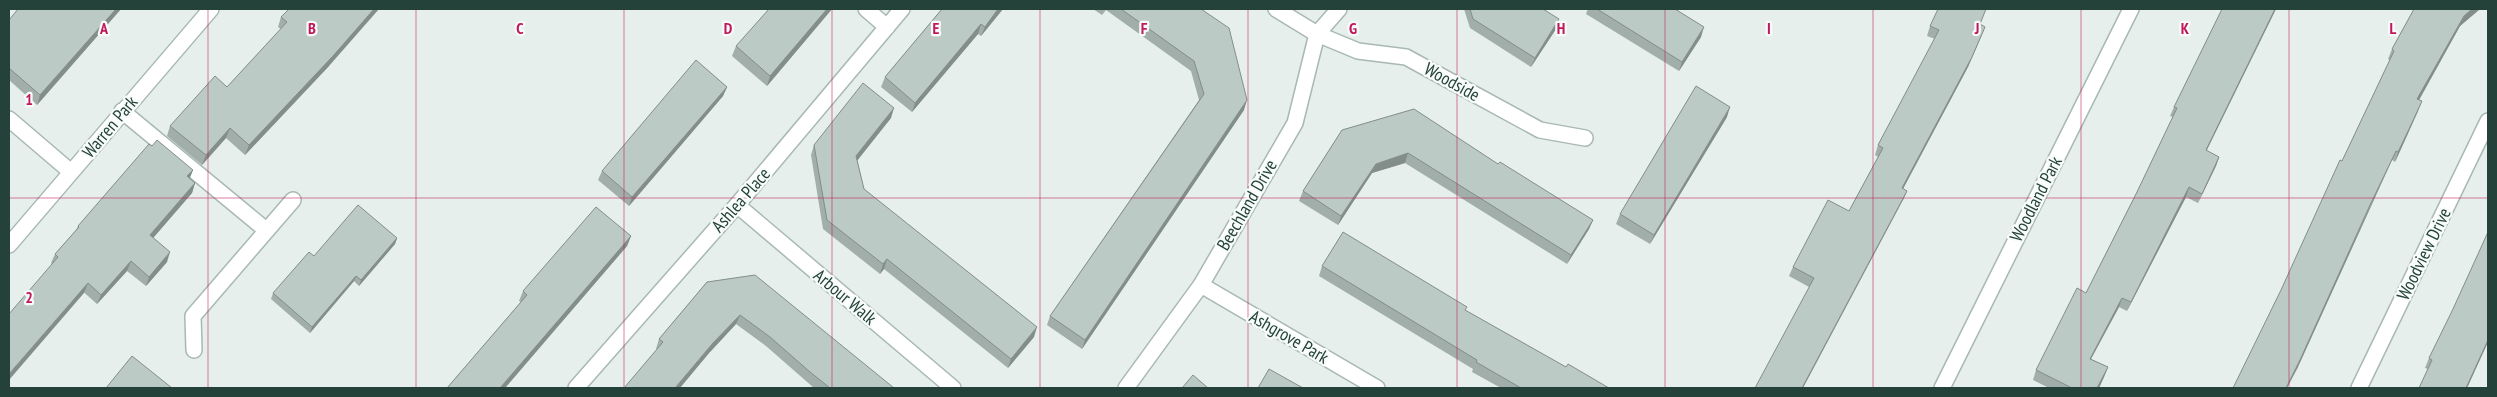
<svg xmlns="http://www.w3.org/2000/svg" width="2497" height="397" viewBox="0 0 2497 397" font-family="'PT Sans Narrow',sans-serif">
	<rect width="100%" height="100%" fill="#e6efeb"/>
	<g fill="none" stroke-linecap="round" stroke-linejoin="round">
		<!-- minor casing -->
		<g stroke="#a8b8b2" stroke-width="18">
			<g id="minor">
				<path d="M 866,9 L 887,27"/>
				<path d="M 1276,9 L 1317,34 L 1358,51 L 1406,57 L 1540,130 L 1585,138"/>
				<path d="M 122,111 L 266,230"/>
				<path d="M 9,119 L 71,172"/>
				<path d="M 737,205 L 953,388"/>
				<path d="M 9,245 L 211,9"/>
				<path d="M 1201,285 L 1377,388"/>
				<path d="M 194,350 L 193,316 L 293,200"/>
				<path d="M 576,388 L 737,205 L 902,9"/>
				<path d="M 1126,388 L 1201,285 L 1295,123 L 1317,34 L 1339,9"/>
				<path d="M 1942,388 L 2131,9"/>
				<path d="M 2359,388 L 2488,121"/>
			</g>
		</g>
		<!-- minor -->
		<use href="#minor" stroke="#fff" stroke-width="15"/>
	</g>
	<!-- wall -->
	<g fill="#a1aea9">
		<path d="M 121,9 L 37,105 L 9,80 L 9,20 Z"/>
		<path d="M 289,9 L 329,66 L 245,155 L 226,138 L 202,165 L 167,136 L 170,126 L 227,87 L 281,29 L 278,27 L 281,17 Z"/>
		<path d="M 832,9 L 767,86 L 732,56 L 736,46 Z"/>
		<path d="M 942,9 L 1003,9 L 981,36 L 978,34 L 912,112 L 881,87 L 885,77 Z"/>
		<path d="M 1093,9 L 1201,9 L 1244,110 L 1082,349 L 1047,325 L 1050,316 L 1199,100 L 1191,71 L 1106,10 L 1102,15 Z"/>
		<path d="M 1464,9 L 1543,9 L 1556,29 L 1531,67 L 1470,28 Z"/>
		<path d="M 1588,9 L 1675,9 L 1701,37 L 1679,71 L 1586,14 Z"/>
		<path d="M 2276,9 L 2206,151 L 2219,157 L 2216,166 L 2198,203 L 2186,197 L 2127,311 L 2119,307 L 2091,359 L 2108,367 L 2104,377 L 2099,388 L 2049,388 L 2033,380 L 2036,370 L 2086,293 L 2137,192 L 2173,117 L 2170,116 L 2174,107 Z"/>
		<path d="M 2414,9 L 2480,9 L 2460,26 L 2419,100 L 2418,111 L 2407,136 L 2395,162 L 2392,160 L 2297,369 L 2281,290 L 2390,60 L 2388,59 L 2392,49 Z"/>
		<path d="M 1980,24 L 1985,27 L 1968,67 L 1903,189 L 1907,191 L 1903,200 L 1809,287 L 1789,276 L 1793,267 L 1849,211 L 1878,157 L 1875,155 L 1878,145 L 1935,39 L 1927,36 L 1930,26 Z"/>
		<path d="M 727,87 L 723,96 L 629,206 L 598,180 L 602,171 Z"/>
		<path d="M 1727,117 L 1650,244 L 1616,224 L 1620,214 Z"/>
		<path d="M 891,118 L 857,160 L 864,189 L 1034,337 L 1008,368 L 884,269 L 880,274 L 823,229 L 811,155 L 814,145 Z"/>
		<path d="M 1342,130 L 1498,164 L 1593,220 L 1589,229 L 1567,264 L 1405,163 L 1372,173 L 1338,225 L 1299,201 L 1303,191 Z"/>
		<path d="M 193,170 L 190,178 L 195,183 L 192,193 L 153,238 L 167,262 L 146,286 L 127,271 L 97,304 L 51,263 L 55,254 L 76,230 L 78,226 Z"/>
		<path d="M 631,236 L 627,246 L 505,388 L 447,388 L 521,302 L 519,301 L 523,291 Z"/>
		<path d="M 397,238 L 395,244 L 359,286 L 354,281 L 310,333 L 271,299 L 273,293 L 314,256 Z"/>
		<path d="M 1322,266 L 1466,311 L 1566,367 L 1609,388 L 1501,388 L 1472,372 L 1473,369 L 1319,276 Z"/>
		<path d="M 707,282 L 894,388 L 814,388 L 766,346 L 736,324 L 710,352 L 657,349 L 656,349 L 659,339 Z"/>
		<path d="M 2488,342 L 2467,388 L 2419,388 L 2428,369 L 2425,368 L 2429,358 Z"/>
	</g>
	<!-- shaded-wall -->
	<g fill="#838d89">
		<path d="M 116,9 L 121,9 L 37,105 L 40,95 Z"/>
		<path d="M 374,9 L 379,9 L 329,66 L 245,155 L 249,145 Z"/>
		<path d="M 827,9 L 832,9 L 767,86 L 770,76 Z"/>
		<path d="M 998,9 L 1003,9 L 981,36 L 985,27 Z"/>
		<path d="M 2275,9 L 2276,9 L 2202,160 L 2206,150 Z"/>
		<path d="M 2472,9 L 2480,9 L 2460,26 L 2414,109 L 2417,99 L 2464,16 Z"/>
		<path d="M 1559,19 L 1556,29 L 1531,67 L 1535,58 Z"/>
		<path d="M 981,24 L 978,34 L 912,112 L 915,103 Z"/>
		<path d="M 1704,27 L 1701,37 L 1679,71 L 1682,62 Z"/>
		<path d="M 1985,27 L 1968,67 L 1898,198 L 1902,188 Z"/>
		<path d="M 727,87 L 723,96 L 629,206 L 632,197 Z"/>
		<path d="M 1247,100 L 1244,110 L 1082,349 L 1085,340 Z"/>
		<path d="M 2422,101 L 2418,111 L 2395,162 L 2398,152 Z"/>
		<path d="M 1730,107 L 1727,117 L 1650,244 L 1654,235 Z"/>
		<path d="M 894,108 L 891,118 L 853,166 L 856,156 Z"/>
		<path d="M 230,128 L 226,138 L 202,165 L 206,155 Z"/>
		<path d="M 2396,151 L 2392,160 L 2297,369 L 2287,388 L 2286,388 Z"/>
		<path d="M 1408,153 L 1405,163 L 1372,173 L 1338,225 L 1341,216 L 1376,164 Z"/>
		<path d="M 2219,157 L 2216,166 L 2198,203 L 2202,194 Z"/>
		<path d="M 193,170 L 189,179 L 187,176 Z"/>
		<path d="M 195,183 L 192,193 L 147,245 L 150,235 Z"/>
		<path d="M 2189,187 L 2186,197 L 2127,311 L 2131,302 Z"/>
		<path d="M 1907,191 L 1903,200 L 1803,388 L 1802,388 Z"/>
		<path d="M 1593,220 L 1589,229 L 1567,264 L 1571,255 Z"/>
		<path d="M 631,236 L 627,246 L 505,388 L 500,388 Z"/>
		<path d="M 397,238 L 395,244 L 359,286 L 361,280 Z"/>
		<path d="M 170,252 L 167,262 L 146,286 L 149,277 Z"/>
		<path d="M 887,259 L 884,269 L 880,274 L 883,264 Z"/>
		<path d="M 131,261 L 127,271 L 97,304 L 101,295 Z"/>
		<path d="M 356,276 L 354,281 L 310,333 L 312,327 Z"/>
		<path d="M 88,283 L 84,293 L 9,380 L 9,374 Z"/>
		<path d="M 2122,298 L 2119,307 L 2086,368 L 2090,359 Z"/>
		<path d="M 740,315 L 736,324 L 710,352 L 680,388 L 675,388 L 713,343 Z"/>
		<path d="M 1037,327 L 1034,337 L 1008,368 L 1011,359 Z"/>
		<path d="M 2488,340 L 2488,342 L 2467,388 L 2466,388 Z"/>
		<path d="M 2108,367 L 2104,377 L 2099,388 L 2097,388 Z"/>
	</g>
	<!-- building -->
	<g fill="#bbcac4" stroke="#838d89">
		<path d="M 18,9 L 116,9 L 40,95 L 9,68 L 9,20 Z"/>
		<path d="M 289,9 L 374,9 L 333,56 L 249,145 L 230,128 L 206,155 L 170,126 L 215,76 L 227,87 L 287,22 L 281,17 Z"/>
		<path d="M 769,9 L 827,9 L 770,76 L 736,46 Z"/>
		<path d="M 942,9 L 998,9 L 985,27 L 981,24 L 915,103 L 885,77 Z"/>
		<path d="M 1121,9 L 1201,9 L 1229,28 L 1247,100 L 1085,340 L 1050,316 L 1204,94 L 1194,61 Z"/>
		<path d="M 1470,9 L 1543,9 L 1559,19 L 1535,58 L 1473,19 Z"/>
		<path d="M 1597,9 L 1675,9 L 1704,27 L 1682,62 Z"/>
		<path d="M 1938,9 L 1986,9 L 1980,24 L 1985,27 L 1972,57 L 1902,188 L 1907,191 L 1802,388 L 1755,388 L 1814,278 L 1793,267 L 1828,200 L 1849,211 L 1883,148 L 1878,145 L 1939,30 L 1930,26 Z"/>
		<path d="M 2222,9 L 2275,9 L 2206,150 L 2219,157 L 2202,194 L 2189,187 L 2131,302 L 2122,298 L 2090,359 L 2108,367 L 2097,388 L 2072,388 L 2036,370 L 2077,288 L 2086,293 L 2137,192 L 2177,108 L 2174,107 Z"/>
		<path d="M 2414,9 L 2472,9 L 2464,16 L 2417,99 L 2422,101 L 2410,127 L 2398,152 L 2396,151 L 2370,205 L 2300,360 L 2286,388 L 2233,388 L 2281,290 L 2340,160 L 2342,161 L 2394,51 L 2392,49 Z"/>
		<path d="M 696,60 L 727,87 L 632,197 L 602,171 Z"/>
		<path d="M 863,83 L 894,108 L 856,156 L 864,189 L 1037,327 L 1011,359 L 887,259 L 883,264 L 827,220 L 814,145 Z"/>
		<path d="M 1696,86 L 1730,107 L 1654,235 L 1620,214 Z"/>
		<path d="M 1414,109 L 1498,164 L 1500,162 L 1593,220 L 1571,255 L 1408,153 L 1376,164 L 1341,216 L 1303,191 L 1342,130 Z"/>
		<path d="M 157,140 L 193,170 L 187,176 L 195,183 L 150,235 L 170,252 L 149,277 L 131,261 L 101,295 L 88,283 L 9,374 L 9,314 L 58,257 L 55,254 L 79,227 L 78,226 L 149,144 L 152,146 Z"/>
		<path d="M 358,205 L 397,238 L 361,280 L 356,276 L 312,327 L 273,293 L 309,252 L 314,256 Z"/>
		<path d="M 596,207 L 631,236 L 500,388 L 447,388 L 527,295 L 523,291 Z"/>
		<path d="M 1343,232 L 1467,307 L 1465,310 L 1566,367 L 1568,364 L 1609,388 L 1521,388 L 1476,362 L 1477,360 L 1322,266 Z"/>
		<path d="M 2488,232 L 2488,340 L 2466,388 L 2419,388 L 2432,360 L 2429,358 L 2453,309 Z"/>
		<path d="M 755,275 L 894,388 L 830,388 L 810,372 L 770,337 L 740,315 L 713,343 L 675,388 L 624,388 L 663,342 L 659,339 L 707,282 Z"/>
		<path d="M 132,356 L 172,388 L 106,388 Z"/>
		<path d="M 1269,369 L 1303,388 L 1258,388 Z"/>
		<path d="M 1193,375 L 1208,388 L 1182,388 Z"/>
	</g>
	<!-- grid -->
	<path fill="none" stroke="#c2185b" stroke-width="1" stroke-opacity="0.55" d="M 208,9 L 208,388M 416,9 L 416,388M 624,9 L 624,388M 832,9 L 832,388M 1040,9 L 1040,388M 1248,9 L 1248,388M 1457,9 L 1457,388M 1665,9 L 1665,388M 1873,9 L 1873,388M 2081,9 L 2081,388M 2289,9 L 2289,388M 9,198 L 2488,198"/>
	<g text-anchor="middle" stroke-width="4.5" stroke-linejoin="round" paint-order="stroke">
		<!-- street labels -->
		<g font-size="18" fill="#24423a" stroke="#f7fbf9">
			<text transform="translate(1452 82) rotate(29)" y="6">Woodside</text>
			<text transform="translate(110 127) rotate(-50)" y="6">Warren Park</text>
			<text transform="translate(2036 199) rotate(-63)" y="6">Woodland Park</text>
			<text transform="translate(741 200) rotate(-49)" y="6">Ashlea Place</text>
			<text transform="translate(1247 205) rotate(-60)" y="6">Beechland Drive</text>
			<text transform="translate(2424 254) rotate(-64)" y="6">Woodview Drive</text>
			<text transform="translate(845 297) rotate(40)" y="6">Arbour Walk</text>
			<text transform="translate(1289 337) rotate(30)" y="6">Ashgrove Park</text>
		</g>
	</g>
	<g font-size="16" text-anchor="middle" font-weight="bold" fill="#c2185b" stroke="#f7fbf9" stroke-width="4.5" stroke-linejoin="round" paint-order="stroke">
		<text x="104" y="34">A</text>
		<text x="312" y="34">B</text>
		<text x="520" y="34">C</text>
		<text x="728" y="34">D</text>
		<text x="936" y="34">E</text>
		<text x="1144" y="34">F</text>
		<text x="1353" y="34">G</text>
		<text x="1561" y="34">H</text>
		<text x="1769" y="34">I</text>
		<text x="1977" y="34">J</text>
		<text x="2185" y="34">K</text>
		<text x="2393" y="34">L</text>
		<text x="29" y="105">1</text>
		<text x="29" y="303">2</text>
	</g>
	<!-- border -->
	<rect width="2497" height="397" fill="none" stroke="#24423a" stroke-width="20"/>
</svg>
